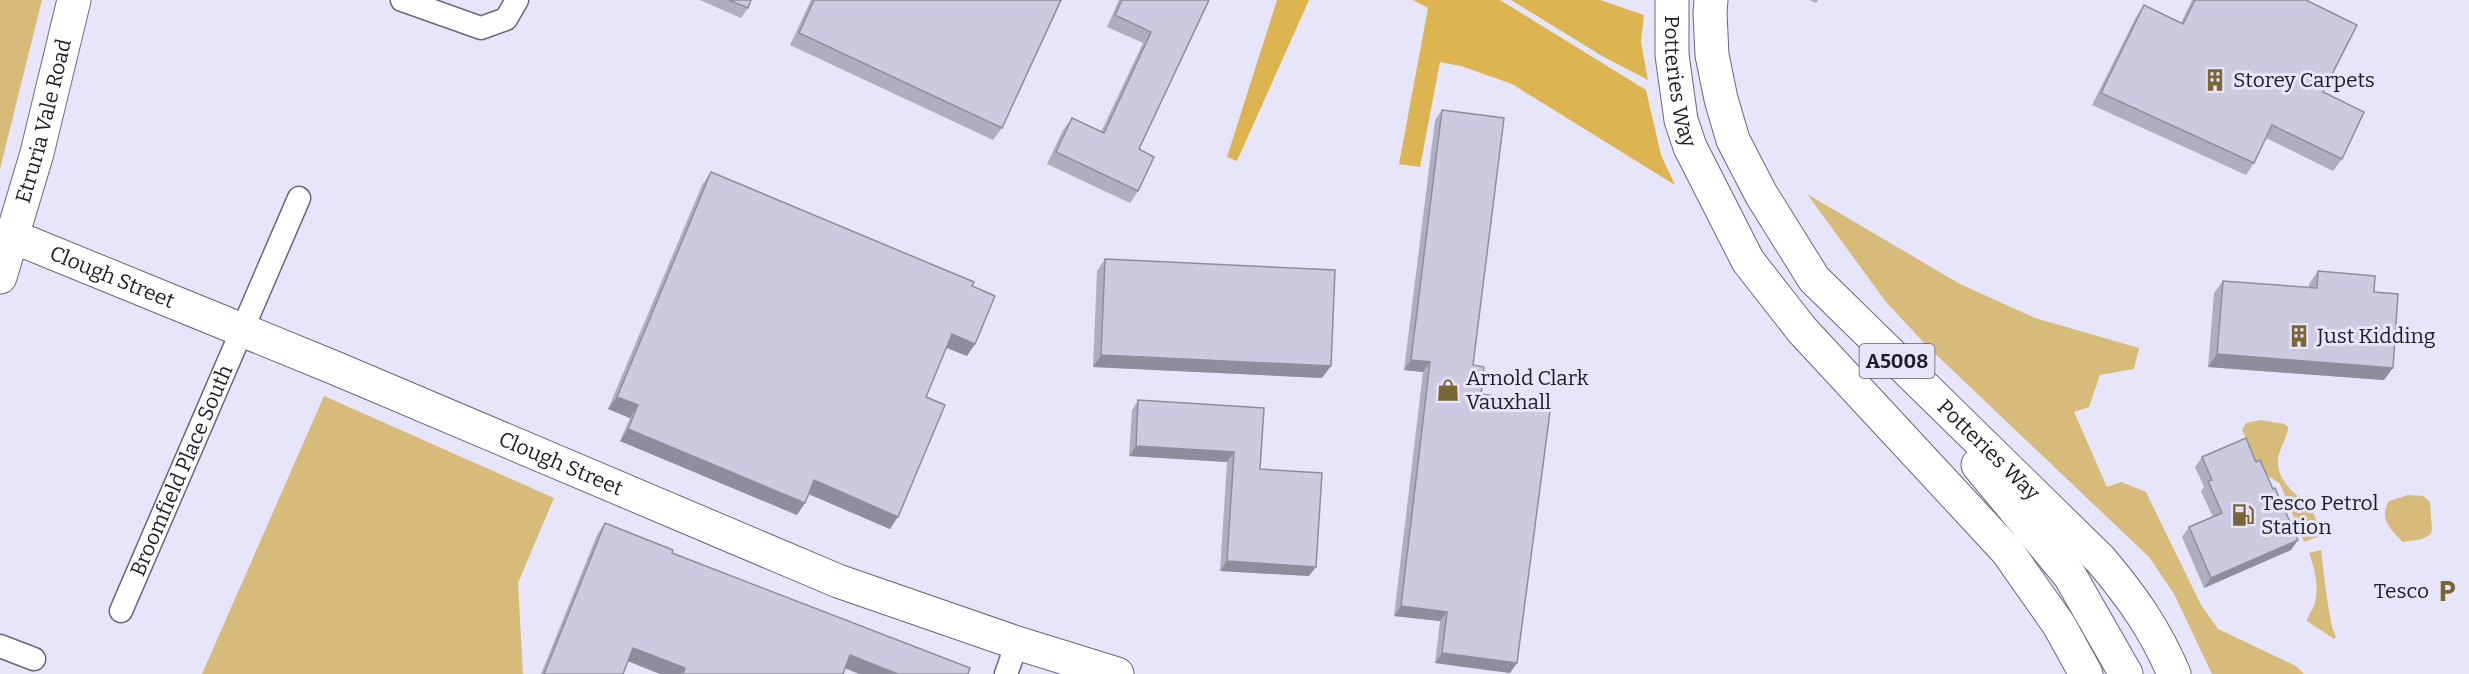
<svg xmlns="http://www.w3.org/2000/svg" width="2469" height="674" viewBox="0 0 2469 674" font-family="Bitter,serif">
	<rect width="100%" height="100%" fill="#e7e5fc"/>
	<!-- green -->
	<g fill="#d7bb7b">
		<path d="M 0,0 L 42,0 L 0,169 Z"/>
		<path d="M 1807,194 L 1960,284 L 2035,318 L 2139,348 L 2134,369 L 2100,375 L 2089,407 L 2074,412 L 2107,487 L 2121,482 L 2146,492 L 2201,605 L 2218,629 L 2296,666 L 2304,674 L 2212,674 L 2174,594 L 2149,557 L 1927,346 L 1886,302 Z"/>
		<path d="M 324,396 L 554,498 L 518,583 L 523,674 L 202,674 Z"/>
		<path d="M 2261,420 L 2284,424 L 2288,427 C 2288,439 2277,450 2278,463 C 2278,483 2299,495 2310,509 C 2317,517 2318,527 2320,536 L 2304,542 L 2280,484 L 2270,477 L 2263,476 L 2242,430 L 2246,423 Z"/>
		<path d="M 2408,495 L 2423,496 L 2430,502 L 2432,530 L 2431,534 L 2422,539 L 2403,542 C 2391,530 2378,519 2389,501 Z"/>
		<path d="M 2321,550 L 2327,599 L 2332,627 L 2336,637 L 2334,639 L 2307,621 C 2308,614 2313,610 2315,603 C 2319,586 2315,569 2309,553 Z"/>
	</g>
	<!-- forest -->
	<g fill="#dcb450">
		<path d="M 1277,0 L 1309,0 L 1237,161 L 1227,157 Z"/>
		<path d="M 1413,0 L 1500,0 L 1646,90 L 1661,155 L 1675,185 L 1512,84 L 1461,66 L 1440,62 L 1420,167 L 1399,164 L 1428,8 Z"/>
		<path d="M 1511,0 L 1600,0 L 1644,15 L 1641,42 L 1648,80 L 1602,56 Z"/>
	</g>
	<g fill="none" stroke-linecap="round" stroke-linejoin="round">
		<!-- street casing -->
		<g stroke="#68677b" stroke-width="25">
			<g id="street">
				<path d="M 402,0 L 481,28 L 506,19 L 517,0"/>
				<path id="s1" d="M 121,611 L 299,198"/>
				<path d="M 0,646 L 34,659"/>
				<path d="M 1006,674 L 1017,643"/>
			</g>
		</g>
		<!-- secondary casing -->
		<g stroke="#68677b" stroke-width="35">
			<g id="secondary">
				<path id="s2" d="M 14,237 L 335,368 L 838,581 L 1017,643 L 1117,674"/>
				<path id="s3" d="M 0,277 L 37,153 L 74,0"/>
			</g>
		</g>
		<!-- primary casing -->
		<g stroke="#68677b" stroke-width="35">
			<g id="primary">
				<path id="s4" d="M 1672,0 L 1672,55 L 1681,120 L 1690,147 L 1748,261 L 1802,330 L 2007,551 L 2059,625 L 2086,674"/>
				<path id="s5" d="M 1711,0 L 1710,13 L 1712,55 L 1721,99 L 1733,140 L 1761,194 L 1814,279 L 2101,560 C 2132,597 2155,629 2174,674"/>
				<path d="M 1978,465 L 2070,576 L 2126,674"/>
			</g>
		</g>
		<!-- street -->
		<use href="#street" stroke="#fff" stroke-width="22"/>
		<!-- secondary -->
		<use href="#secondary" stroke="#fff" stroke-width="33"/>
		<!-- primary -->
		<use href="#primary" stroke="#fff" stroke-width="33"/>
	</g>
	<!-- wall -->
	<g fill="#afaec1">
		<path d="M 700,0 L 751,0 L 748,8 L 741,18 Z"/>
		<path d="M 811,0 L 1061,0 L 1002,128 L 993,140 L 790,45 Z"/>
		<path d="M 1119,0 L 1209,0 L 1139,149 L 1138,191 L 1130,203 L 1047,164 L 1063,130 L 1072,118 L 1101,132 L 1143,43 L 1107,27 Z"/>
		<path d="M 1809,0 L 1818,0 L 1816,3 Z"/>
		<path d="M 2192,0 L 2306,0 L 2323,92 L 2342,159 L 2333,171 L 2266,138 L 2254,163 L 2246,175 L 2092,105 L 2136,17 L 2144,5 L 2181,23 Z"/>
		<path d="M 1442,110 L 1473,365 L 1481,394 L 1510,673 L 1435,663 L 1440,621 L 1394,616 L 1423,372 L 1404,370 L 1435,120 Z"/>
		<path d="M 711,172 L 972,286 L 967,356 L 946,348 L 926,397 L 890,529 L 809,494 L 797,515 L 620,441 L 630,418 L 608,409 L 702,185 Z"/>
		<path d="M 1105,259 L 1322,378 L 1093,367 L 1097,271 Z"/>
		<path d="M 2318,271 L 2374,292 L 2384,380 L 2208,367 L 2214,293 L 2223,281 L 2309,287 L 2309,284 Z"/>
		<path d="M 1138,400 L 1264,408 L 1260,469 L 1309,576 L 1220,571 L 1227,462 L 1129,456 L 1132,410 Z"/>
		<path d="M 2202,457 L 2256,462 L 2273,489 L 2298,540 L 2291,550 L 2204,588 L 2182,537 L 2189,527 L 2213,517 L 2201,491 L 2204,487 L 2195,467 Z"/>
		<path d="M 605,523 L 672,553 L 845,668 L 843,674 L 660,674 L 628,661 L 623,674 L 541,674 L 597,535 Z"/>
	</g>
	<!-- shaded-wall -->
	<g fill="#8e8d9d">
		<path d="M 952,334 L 975,344 L 967,356 L 943,346 Z"/>
		<path d="M 2217,354 L 2393,368 L 2384,380 L 2208,367 Z"/>
		<path d="M 1101,355 L 1331,366 L 1322,378 L 1093,367 Z"/>
		<path d="M 1411,360 L 1430,362 L 1423,372 L 1404,370 Z"/>
		<path d="M 617,397 L 638,405 L 630,418 L 608,409 Z"/>
		<path d="M 628,429 L 805,503 L 797,515 L 620,441 Z"/>
		<path d="M 1136,446 L 1234,452 L 1227,462 L 1129,456 Z"/>
		<path d="M 814,480 L 898,517 L 890,529 L 806,493 Z"/>
		<path d="M 2298,540 L 2291,550 L 2204,588 L 2211,578 Z"/>
		<path d="M 1227,561 L 1316,567 L 1309,576 L 1220,571 Z"/>
		<path d="M 1401,606 L 1447,612 L 1440,621 L 1394,616 Z"/>
		<path d="M 633,648 L 685,668 L 681,674 L 660,674 L 625,660 Z"/>
		<path d="M 1442,653 L 1517,663 L 1510,673 L 1435,663 Z"/>
		<path d="M 850,655 L 898,674 L 859,674 L 842,667 Z"/>
	</g>
	<!-- building -->
	<g fill="#cbcae0" stroke="#8e8d9d" stroke-width="1.5">
		<path d="M 729,0 L 751,0 L 748,8 Z"/>
		<path d="M 814,0 L 1061,0 L 1002,128 L 799,33 Z"/>
		<path d="M 1122,0 L 1209,0 L 1139,149 L 1154,157 L 1138,191 L 1056,152 L 1072,118 L 1104,133 L 1151,32 L 1115,15 Z"/>
		<path d="M 2195,0 L 2306,0 L 2357,25 L 2323,92 L 2364,112 L 2342,159 L 2272,125 L 2254,163 L 2101,93 L 2144,5 L 2183,24 Z"/>
		<path d="M 1442,110 L 1504,118 L 1473,365 L 1484,367 L 1481,394 L 1551,404 L 1517,663 L 1442,653 L 1447,612 L 1401,606 L 1430,362 L 1411,360 Z"/>
		<path d="M 711,172 L 974,282 L 972,286 L 995,296 L 975,344 L 952,334 L 926,397 L 945,405 L 898,517 L 814,480 L 805,503 L 628,429 L 638,405 L 617,397 Z"/>
		<path d="M 1105,259 L 1335,270 L 1331,366 L 1101,355 Z"/>
		<path d="M 2318,271 L 2375,276 L 2374,292 L 2398,294 L 2393,368 L 2217,354 L 2223,281 L 2317,288 Z"/>
		<path d="M 1138,400 L 1264,408 L 1260,469 L 1322,473 L 1316,567 L 1227,561 L 1234,452 L 1136,446 Z"/>
		<path d="M 2246,438 L 2256,462 L 2260,460 L 2273,489 L 2275,488 L 2298,540 L 2211,578 L 2189,527 L 2222,513 L 2208,481 L 2212,480 L 2202,457 Z"/>
		<path d="M 605,523 L 673,550 L 672,553 L 970,668 L 968,674 L 898,674 L 850,655 L 843,674 L 683,674 L 685,668 L 633,648 L 623,674 L 544,674 Z"/>
	</g>
	<!-- icons -->
	<defs>
		<g id="building-bare" transform="scale(1.8)"><path d="M-4-6H4V6H1V3H-1V6H-4ZM-2.5-4.3h1.7v1.8h-1.7ZM.8-4.3h1.7v1.8H.8ZM-2.5-1h1.7V.8h-1.7ZM.8-1h1.7V.8H.8Z" fill="#7a6635" stroke="#e7e5fc" stroke-width="2.5" paint-order="stroke"/></g>
		<g id="shop-bare" transform="scale(1.8)"><path d="M-5-2.5h2.3a2.7 3.5 0 0 1 5.4 0H5L5.5 6h-11ZM-1.5-2.5h3a1.5 2.3 0 0 0-3 0Z" fill="#7a6635" stroke="#e7e5fc" stroke-width="2.5" paint-order="stroke"/></g>
		<g id="fuel-bare" transform="scale(1.8)"><path d="M-5.5-6h7V0h2V4h1.3V-2.5L3-4.5l.8-.8L6-3V5H2.5V1h-1V6h-7ZM-4.2-4.7v3.2H.2V-4.7Z" fill="#7a6635" stroke="#e7e5fc" stroke-width="2.5" paint-order="stroke"/></g>
		<g id="parking-bare" transform="scale(1.8)"><path d="M-3.5-5.5H1a3.5 3.5 0 0 1 0 7H-1V5.5H-3.5ZM-1-3.4V-.6H.8a1.4 1.4 0 0 0 0-2.8Z" fill="#7a6635" stroke="#e7e5fc" stroke-width="2.5" paint-order="stroke"/></g>
	</defs>
	<g fill-rule="evenodd">
		<use href="#building-bare" x="2215" y="80"/>
		<use href="#building-bare" x="2299" y="336"/>
		<use href="#shop-bare" x="1448" y="390"/>
		<use href="#fuel-bare" x="2243" y="515"/>
		<use href="#parking-bare" x="2447" y="591"/>
	</g>
	<g text-anchor="middle" stroke-width="6" stroke-linejoin="round" paint-order="stroke">
		<!-- shield labels -->
		<rect fill="#e7e5fc" stroke="#5a5966" stroke-width="1.5" x="1859.5" y="344" width="75" height="34" rx="4.5"/>
		<g font-size="20" font-weight="bold" fill="#1d1d25">
			<text x="1897" y="368">A5008</text>
		</g>
		<!-- poi labels -->
		<g font-size="21" fill="#1d1d25" stroke="#e7e5fc" text-anchor="start">
			<text x="2233" y="87">Storey Carpets</text>
			<text x="2317" y="343">Just Kidding</text>
			<text x="1466" y="385">Arnold Clark<tspan x="1466" dy="24">Vauxhall</tspan></text>
			<text x="2261" y="510">Tesco Petrol<tspan x="2261" dy="24">Station</tspan></text>
			<text x="2429" y="598" text-anchor="end">Tesco</text>
		</g>
		<!-- street labels -->
		<g font-size="21" fill="#1d1d25" stroke="#e7e5fc">
			<text dy="7" stroke="none"><textPath href="#s4" startOffset="82">Potteries Way</textPath></text>
			<text dy="7" stroke="none"><textPath href="#s3" startOffset="162">Etruria Vale Road</textPath></text>
			<text dy="7" stroke="none"><textPath href="#s2" startOffset="106">Clough Street</textPath></text>
			<text dy="7" stroke="none"><textPath href="#s5" startOffset="548">Potteries Way</textPath></text>
			<text dy="7" stroke="none"><textPath href="#s2" startOffset="592">Clough Street</textPath></text>
			<text dy="7" stroke="none"><textPath href="#s1" startOffset="153">Broomfield Place South</textPath></text>
		</g>
	</g>
</svg>
